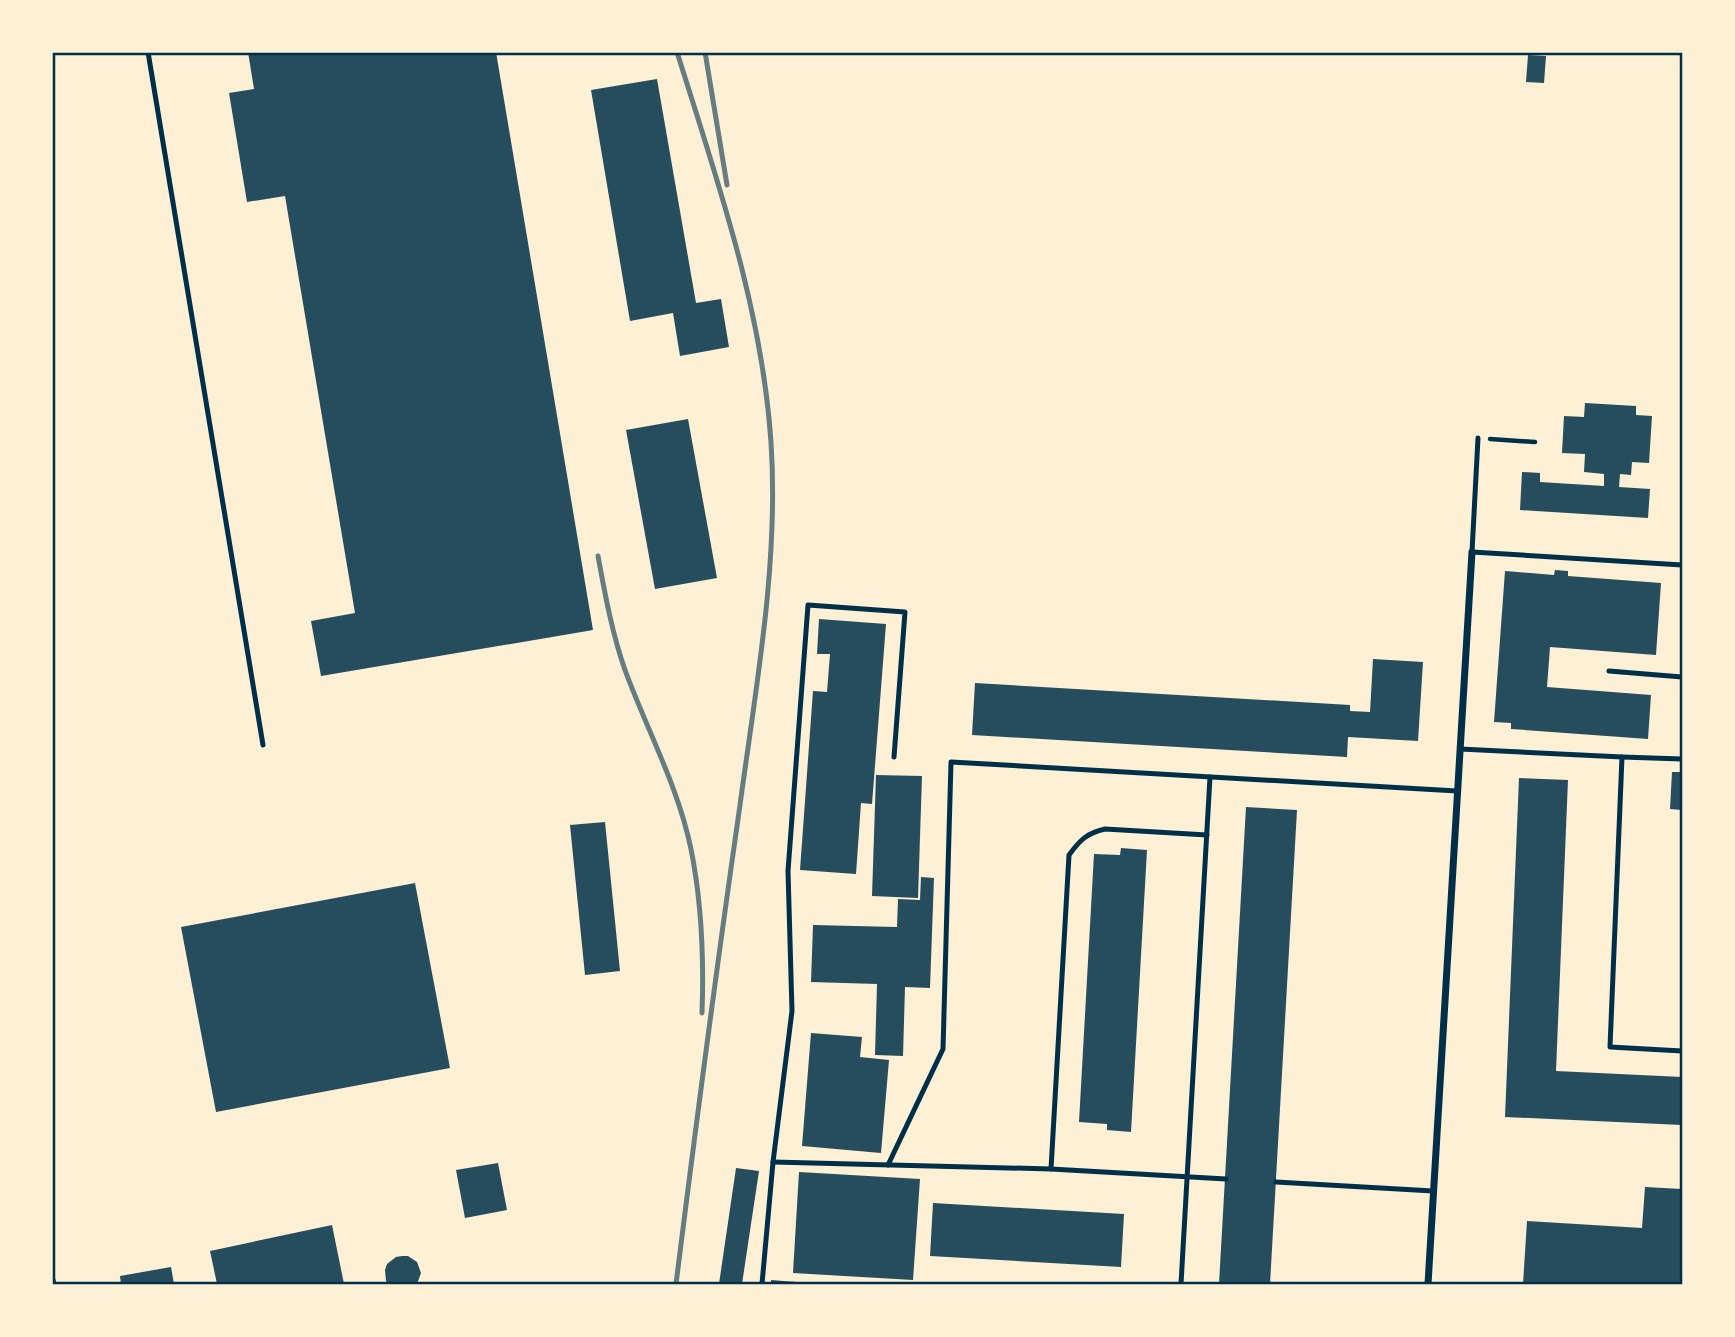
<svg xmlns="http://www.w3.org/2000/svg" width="1735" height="1337" viewBox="0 0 1735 1337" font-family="'PT Sans',sans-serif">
	<rect width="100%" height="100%" fill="#fdf0d5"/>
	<!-- building -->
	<g fill="#264d5e">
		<path d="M 248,52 L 496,52 L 593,630 L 321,676 L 311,621 L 355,613 L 285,196 L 247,202 L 229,93 L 254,89 Z"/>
		<path d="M 1528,55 L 1546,56 L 1544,83 L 1526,82 Z"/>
		<path d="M 657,79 L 696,303 L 721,299 L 729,347 L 680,356 L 673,313 L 630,321 L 591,90 Z"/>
		<path d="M 1585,403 L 1636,406 L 1636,415 L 1652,416 L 1649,463 L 1632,462 L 1631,475 L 1620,474 L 1619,487 L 1650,489 L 1648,518 L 1520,510 L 1522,472 L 1540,473 L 1540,482 L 1604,486 L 1604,474 L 1584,472 L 1585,454 L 1562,453 L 1564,416 L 1584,417 Z"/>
		<path d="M 688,419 L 717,578 L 655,589 L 626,430 Z"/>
		<path d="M 1555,570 L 1568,571 L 1568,576 L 1661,583 L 1656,655 L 1550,647 L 1547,687 L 1651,695 L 1648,739 L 1511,729 L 1511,723 L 1494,722 L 1505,571 L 1554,575 Z"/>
		<path d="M 819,619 L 886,624 L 872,804 L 861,803 L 856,874 L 800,870 L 813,691 L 827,692 L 830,654 L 817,654 Z"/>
		<path d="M 1373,659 L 1423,662 L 1418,741 L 1348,737 L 1347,757 L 972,735 L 975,683 L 1350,705 L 1350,711 L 1370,712 Z"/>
		<path d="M 1672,772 L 1682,772 L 1682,810 L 1670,809 Z"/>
		<path d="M 876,775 L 922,776 L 918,898 L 872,896 Z"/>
		<path d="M 1519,778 L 1568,780 L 1556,1071 L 1682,1077 L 1682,1125 L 1505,1117 Z"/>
		<path d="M 1246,807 L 1297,810 L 1270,1284 L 1219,1284 Z"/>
		<path d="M 605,822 L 620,971 L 585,975 L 570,825 Z"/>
		<path d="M 1121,848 L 1147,850 L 1131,1132 L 1107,1130 L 1107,1124 L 1079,1122 L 1094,854 L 1120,855 Z"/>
		<path d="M 921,877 L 934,878 L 930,988 L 905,987 L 903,1056 L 875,1055 L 877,984 L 811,982 L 813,925 L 897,927 L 898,899 L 920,900 Z"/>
		<path d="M 415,883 L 450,1068 L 216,1112 L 181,927 Z"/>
		<path d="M 811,1033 L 862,1037 L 860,1057 L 889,1060 L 881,1153 L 802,1146 Z"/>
		<path d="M 498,1163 L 507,1210 L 465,1218 L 456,1170 Z"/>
		<path d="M 736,1168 L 759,1171 L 742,1284 L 719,1284 Z"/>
		<path d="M 799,1172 L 920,1179 L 913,1280 L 793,1273 Z"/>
		<path d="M 1645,1187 L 1682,1189 L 1682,1284 L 1523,1284 L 1527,1221 L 1642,1228 Z"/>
		<path d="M 933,1203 L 1124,1214 L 1121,1267 L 930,1256 Z"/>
		<path d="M 332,1225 L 344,1284 L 217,1284 L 210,1251 Z"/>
		<path d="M 402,1256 L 408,1256 L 417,1262 L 421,1273 L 417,1284 L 388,1284 L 386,1281 L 385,1270 L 387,1264 L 396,1257 Z"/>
		<path d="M 171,1267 L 174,1284 L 121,1284 L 120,1276 Z"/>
		<path d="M 771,1280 L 797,1282 L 796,1284 L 771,1284 Z"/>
	</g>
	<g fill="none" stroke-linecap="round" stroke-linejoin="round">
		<!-- path -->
		<path stroke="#003049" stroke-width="4.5" d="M 1490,439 L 1535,442"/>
		<!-- service -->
		<g stroke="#003049" stroke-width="5">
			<path d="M 148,52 L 263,745"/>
			<path d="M 1478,438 L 1472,552 L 1682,565"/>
			<path d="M 1609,671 L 1682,677"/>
			<path d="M 1460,749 L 1622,757 L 1610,1047 L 1682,1051"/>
			<path d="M 1622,757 L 1682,759"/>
			<path d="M 1207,835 L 1105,829 C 1087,833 1080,840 1069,855 L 1051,1169 L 1226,1179"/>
			<path d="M 773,1162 L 1051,1169"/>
			<path d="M 888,1165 L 943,1049 L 951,762 L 1457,791"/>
			<path d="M 1276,1182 L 1433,1191"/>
			<path d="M 762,1284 L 773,1162 L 792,1011 L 788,871 L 808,605 L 905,612 L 894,757"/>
			<path d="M 1181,1284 L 1210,777"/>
		</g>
		<!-- minor -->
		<g stroke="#003049" stroke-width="7">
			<path d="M 52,1280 L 53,1284"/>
			<path d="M 1428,1284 L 1472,552"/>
		</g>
		<!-- rail -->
		<g stroke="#657d81" stroke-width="5">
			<path d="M 705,52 L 727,185"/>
			<path d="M 598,556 C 605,594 612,633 625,670 C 647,730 678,786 691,849 C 702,904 704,958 702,1013"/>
			<path d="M 676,1284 C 696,1124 717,965 740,805 C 756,686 779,563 771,442 C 762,308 717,180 677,52"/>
		</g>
	</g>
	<!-- border -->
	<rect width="1735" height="1337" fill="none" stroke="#fdf0d5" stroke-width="108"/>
	<rect x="54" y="54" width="1627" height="1229" fill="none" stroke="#003049" stroke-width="2.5"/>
</svg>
